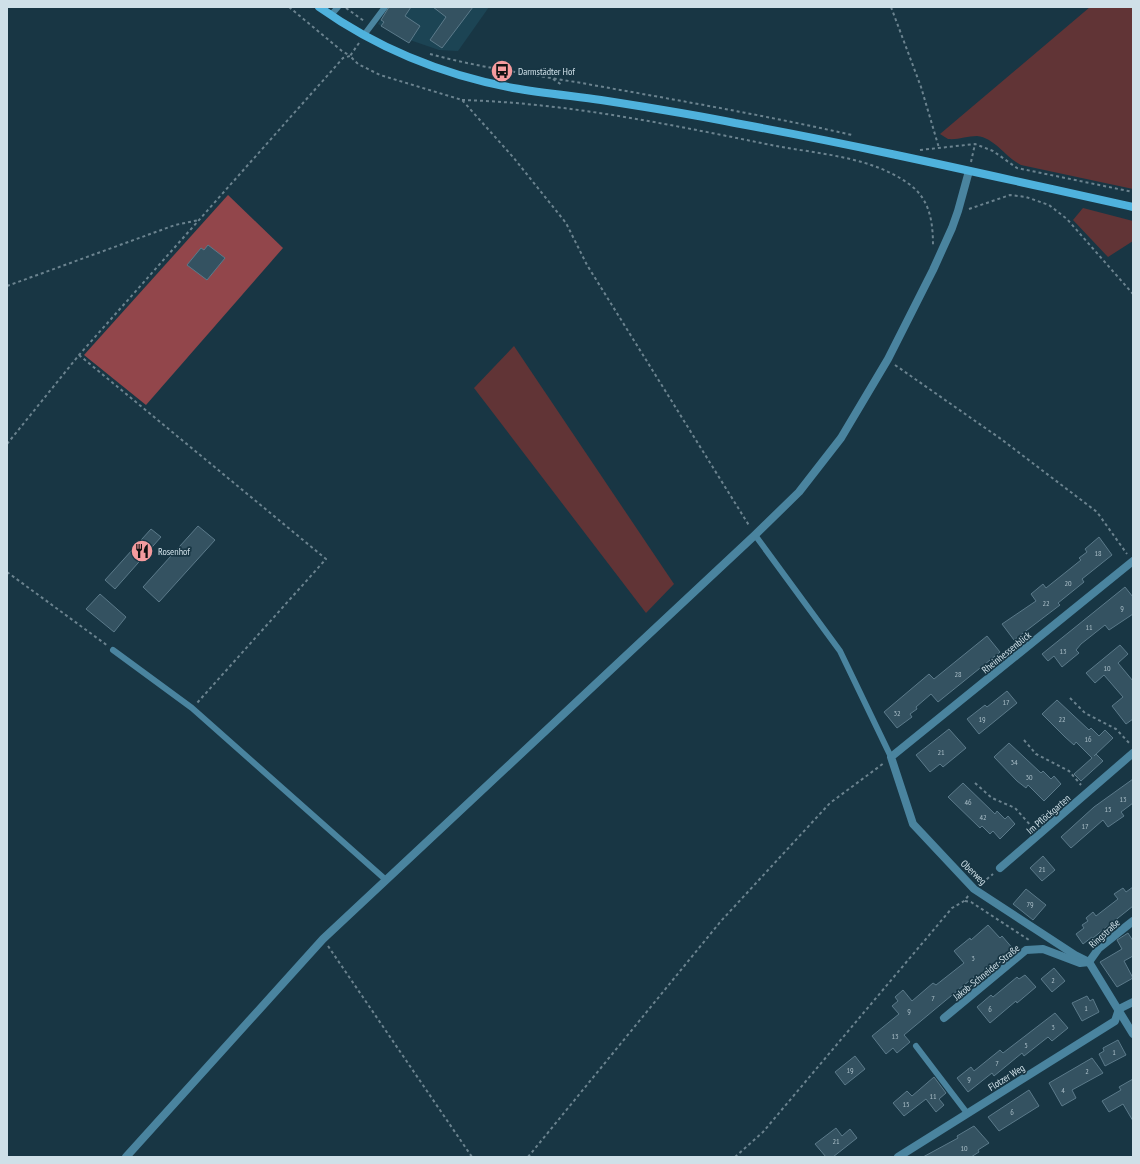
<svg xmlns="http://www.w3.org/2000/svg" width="1140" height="1164" viewBox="0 0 1140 1164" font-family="'PT Sans Narrow',sans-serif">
	<rect width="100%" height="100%" fill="#183644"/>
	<!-- built -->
	<path fill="#1c4454" d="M 389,7 L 489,7 L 458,51 L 439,50 L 404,38 L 378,24 Z"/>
	<!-- green -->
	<g fill="#613436">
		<path d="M 1090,7 L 1133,7 L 1133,189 L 1021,165 C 1005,157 995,138 977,136 C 967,136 958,140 948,139 L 940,134 Z"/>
		<path d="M 1083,208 L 1133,221 L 1133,241 L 1108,257 L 1073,220 Z"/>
		<path d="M 514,346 L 674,584 L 646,613 L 474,388 Z"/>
	</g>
	<!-- forest -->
	<path fill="#92464b" d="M 228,195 L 283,248 L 146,405 L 84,355 Z"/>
	<!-- building -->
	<g fill="#345261" stroke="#5b7a8a">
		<path d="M 389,7 L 411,7 L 405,16 L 420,26 L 409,43 L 381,26 L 384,22 L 381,20 Z"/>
		<path d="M 433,7 L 473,7 L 442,48 L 430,40 L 446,17 Z"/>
		<path d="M 208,245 L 225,258 L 207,280 L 187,265 L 201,248 L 204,250 Z"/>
		<path d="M 198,526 L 215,540 L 159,602 L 143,587 Z"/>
		<path d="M 151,529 L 161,537 L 115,589 L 105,580 Z"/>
		<path d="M 1099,537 L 1112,555 L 1082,579 L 1084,582 L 1058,603 L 1060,605 L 1014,640 L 1002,624 L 1036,601 L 1031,594 L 1043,584 L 1046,588 L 1081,560 L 1079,558 L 1087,552 L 1085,549 Z"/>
		<path d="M 1125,587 L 1133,597 L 1133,614 L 1109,630 L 1105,625 L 1081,644 L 1076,650 L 1079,653 L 1062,667 L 1054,656 L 1048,661 L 1042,654 Z"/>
		<path d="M 100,594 L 126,617 L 114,632 L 86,609 Z"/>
		<path d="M 987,636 L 1000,652 L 938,702 L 931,694 L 916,707 L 917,709 L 910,714 L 912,717 L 897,728 L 884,712 L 929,674 L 934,679 Z"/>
		<path d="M 1120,645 L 1128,654 L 1118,663 L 1133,681 L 1133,719 L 1126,724 L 1112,706 L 1123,697 L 1104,675 L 1095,683 L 1086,673 Z"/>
		<path d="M 1007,691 L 1017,703 L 979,734 L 967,719 L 985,705 L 987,707 Z"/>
		<path d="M 1057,700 L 1089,730 L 1091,728 L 1099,736 L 1105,730 L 1113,738 L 1094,756 L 1096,754 L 1103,761 L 1081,781 L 1074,774 L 1092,758 L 1076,742 L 1074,745 L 1065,737 L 1042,714 Z"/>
		<path d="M 949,729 L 966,748 L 943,767 L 940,764 L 930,772 L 916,755 Z"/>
		<path d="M 1009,743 L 1041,773 L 1043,771 L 1051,779 L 1054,776 L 1061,784 L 1044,801 L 1028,785 L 1026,788 L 1017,781 L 994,757 Z"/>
		<path d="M 1133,779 L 1133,803 L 1121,812 L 1124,816 L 1108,827 L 1103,820 L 1071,848 L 1061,837 L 1094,807 Z"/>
		<path d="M 963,783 L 995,814 L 997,811 L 1005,819 L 1008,816 L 1015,824 L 1000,839 L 993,831 L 990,834 L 982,826 L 980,828 L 948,797 Z"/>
		<path d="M 1043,856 L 1055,870 L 1042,881 L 1030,868 Z"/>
		<path d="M 1133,887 L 1133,906 L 1093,938 L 1092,937 L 1083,944 L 1076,934 L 1084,928 L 1082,925 L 1088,921 L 1086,918 L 1093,912 L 1096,916 L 1118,899 L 1114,894 L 1123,888 L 1126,892 Z"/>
		<path d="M 1026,889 L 1046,905 L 1033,920 L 1013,904 Z"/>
		<path d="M 988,925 L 1000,938 L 1002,936 L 1014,950 L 977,978 L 975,976 L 904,1035 L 910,1042 L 897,1053 L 893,1048 L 886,1054 L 872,1036 L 899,1014 L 892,1006 L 898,1001 L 895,997 L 903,990 L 912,1001 L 933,983 L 936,985 L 964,963 L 954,951 L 970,938 L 971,940 Z"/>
		<path d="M 1128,933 L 1133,941 L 1133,956 L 1124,961 L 1133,978 L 1117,987 L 1100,962 L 1122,949 L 1117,940 Z"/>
		<path d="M 1054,968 L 1065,981 L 1052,992 L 1041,979 Z"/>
		<path d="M 1025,975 L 1036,987 L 1017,1003 L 1016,1001 L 990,1023 L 977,1007 L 991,995 L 993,997 L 1017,977 L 1019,979 Z"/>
		<path d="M 1087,996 L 1090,1001 L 1093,999 L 1099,1012 L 1082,1021 L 1072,1003 Z"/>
		<path d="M 1055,1013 L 1068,1028 L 1052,1041 L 1048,1037 L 1024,1056 L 1022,1053 L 994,1076 L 992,1073 L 968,1092 L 957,1078 L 971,1067 L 974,1071 L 1000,1050 L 1003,1053 Z"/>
		<path d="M 1118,1040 L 1126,1055 L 1105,1066 L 1099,1054 L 1104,1051 L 1103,1048 Z"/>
		<path d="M 855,1056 L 865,1069 L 845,1085 L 835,1072 Z"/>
		<path d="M 1092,1058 L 1103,1073 L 1072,1090 L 1076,1098 L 1062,1106 L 1049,1083 Z"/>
		<path d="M 934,1077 L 946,1093 L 939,1099 L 944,1105 L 936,1112 L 926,1099 L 904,1116 L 893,1103 L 907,1091 L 912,1096 Z"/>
		<path d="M 1133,1079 L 1133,1121 L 1123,1104 L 1109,1112 L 1102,1101 L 1121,1090 L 1119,1087 Z"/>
		<path d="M 1029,1090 L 1039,1106 L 999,1131 L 988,1117 Z"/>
		<path d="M 974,1126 L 989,1143 L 978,1150 L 979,1152 L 971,1157 L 923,1157 L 958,1138 L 957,1136 Z"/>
		<path d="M 836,1128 L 842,1136 L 850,1129 L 857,1138 L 833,1157 L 826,1157 L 815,1144 Z"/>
	</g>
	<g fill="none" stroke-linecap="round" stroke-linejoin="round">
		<!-- path -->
		<g stroke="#6b838f" stroke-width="2" stroke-dasharray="3 3" stroke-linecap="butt">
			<path d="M 289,7 L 342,51 L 349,55"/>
			<path d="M 891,7 L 921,87 L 939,148"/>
			<path d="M 346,8 L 364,21"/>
			<path d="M 359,43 L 350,56 L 358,64 L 380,75 L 462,100 L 513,157 L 566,223 L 587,265 L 750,527"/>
			<path d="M 430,54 C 481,68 535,75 587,84 C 676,100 764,115 852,135"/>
			<path d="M 553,79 L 562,85"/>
			<path d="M 462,100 C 568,103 673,125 776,146 C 820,154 872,157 909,184 C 930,199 933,222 933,246"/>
			<path d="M 920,150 L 975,144 L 993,151 L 1017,168 L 1133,192"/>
			<path d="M 971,162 L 975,144"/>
			<path d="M 969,209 L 1010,195 L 1026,197 L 1049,205 L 1067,219 L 1133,294"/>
			<path d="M 7,286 L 175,225 L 199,220"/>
			<path d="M 79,355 L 326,559 L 197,703"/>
			<path d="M 895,365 L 1001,439 L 1097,512 L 1127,554"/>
			<path d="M 7,444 L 79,355 L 343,58 L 350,56"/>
			<path d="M 7,572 L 108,646"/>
			<path d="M 1070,698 L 1085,713 L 1116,729 L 1131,745"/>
			<path d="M 1024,740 L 1036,754 L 1069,771 L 1081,785"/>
			<path d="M 975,783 L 992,798 L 1015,808 L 1033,828"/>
			<path d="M 982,883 L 993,874"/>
			<path d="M 965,901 L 971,902 L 1029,940"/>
			<path d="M 328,946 L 472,1157"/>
			<path d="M 528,1157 L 721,921 L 830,803 L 884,763"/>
			<path d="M 735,1157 L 763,1132 L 952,908 L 964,901 L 969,895"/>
		</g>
		<!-- lane -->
		<g stroke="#4a849f" stroke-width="6">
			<path d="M 331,15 L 338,7"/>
			<path d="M 364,35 L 385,7"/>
			<path d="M 755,535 L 840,651 L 891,757"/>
			<path d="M 113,650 L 192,708 L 386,880"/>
			<path d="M 916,1046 L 967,1113"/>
		</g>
		<!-- street -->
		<g stroke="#4a849f" stroke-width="8">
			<path d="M 1133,561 L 891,757 L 913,824 L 974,889 L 1075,955 L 1089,962 L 1133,1034"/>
			<path d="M 1000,868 L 1133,753"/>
			<path d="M 944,1018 L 1026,950 L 1043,949 L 1080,963 L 1089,962 L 1099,948 L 1133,921"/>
			<path d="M 126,1157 L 323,939 L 755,535 L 799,492 L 841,438 L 888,359 L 933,270 L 952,228 L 958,211 L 969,171"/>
			<path d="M 898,1157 L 1115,1021 L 1119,1009 L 1133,1002"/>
		</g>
		<!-- secondary -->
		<path stroke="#4fb2dd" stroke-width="8" d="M 319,7 C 377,48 444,75 513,88 C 542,93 572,96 601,100 C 646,107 691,114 735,123 C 868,147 1001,178 1133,207"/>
	</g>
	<!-- icons -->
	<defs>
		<g id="bus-disc" transform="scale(1.15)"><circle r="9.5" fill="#f59b9e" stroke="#183644"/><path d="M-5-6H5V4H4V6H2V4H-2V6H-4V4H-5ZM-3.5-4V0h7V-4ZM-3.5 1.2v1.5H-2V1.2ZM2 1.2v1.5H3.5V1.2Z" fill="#111"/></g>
		<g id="restaurant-disc" transform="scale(1.15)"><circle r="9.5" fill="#f59b9e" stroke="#183644"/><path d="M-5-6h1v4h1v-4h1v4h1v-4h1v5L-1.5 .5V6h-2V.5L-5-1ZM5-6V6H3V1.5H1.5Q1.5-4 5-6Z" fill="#111"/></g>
	</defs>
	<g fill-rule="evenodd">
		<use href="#bus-disc" x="502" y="71"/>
		<use href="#restaurant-disc" x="142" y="551"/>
	</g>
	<g text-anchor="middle" stroke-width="3.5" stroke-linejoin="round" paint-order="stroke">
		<!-- number labels -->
		<g font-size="8" fill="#a8bcc6">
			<text x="1098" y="556">18</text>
			<text x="1068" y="586">20</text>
			<text x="1046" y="606">22</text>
			<text x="1122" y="611">9</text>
			<text x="1089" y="630">11</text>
			<text x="1063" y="654">13</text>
			<text x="1107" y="671">10</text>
			<text x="958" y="677">28</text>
			<text x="1006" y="705">17</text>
			<text x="897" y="716">32</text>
			<text x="982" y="722">19</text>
			<text x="1062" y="722">22</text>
			<text x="1088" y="742">16</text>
			<text x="941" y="755">21</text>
			<text x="1014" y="765">34</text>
			<text x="1029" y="780">30</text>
			<text x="1123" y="802">13</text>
			<text x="968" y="805">46</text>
			<text x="1108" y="812">15</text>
			<text x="983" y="820">42</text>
			<text x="1085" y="829">17</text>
			<text x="1042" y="872">21</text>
			<text x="1030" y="907">79</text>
			<text x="973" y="961">3</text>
			<text x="1053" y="983">2</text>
			<text x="933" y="1001">7</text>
			<text x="1086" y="1011">1</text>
			<text x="990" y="1012">6</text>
			<text x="909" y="1014">9</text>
			<text x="1053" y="1030">3</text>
			<text x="895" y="1039">13</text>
			<text x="1026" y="1048">5</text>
			<text x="1114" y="1055">1</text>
			<text x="997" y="1066">7</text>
			<text x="850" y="1073">19</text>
			<text x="1087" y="1074">2</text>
			<text x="969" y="1082">9</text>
			<text x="1063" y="1093">4</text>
			<text x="933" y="1099">11</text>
			<text x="906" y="1107">15</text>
			<text x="1012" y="1115">6</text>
			<text x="836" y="1144">21</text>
			<text x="964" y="1151">10</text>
		</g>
		<!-- poi labels -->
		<g font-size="10" fill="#cfe0e8" stroke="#183644" text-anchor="start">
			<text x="518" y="75">Darmstädter Hof</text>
			<text x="158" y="555">Rosenhof</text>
		</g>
		<!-- street labels -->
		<g font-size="10" fill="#cfe0e8" stroke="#183644">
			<text transform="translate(1006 652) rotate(-39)" y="4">Rheinhessenblick</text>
			<text transform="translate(1048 814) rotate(-41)" y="4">Im Pflöckgarten</text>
			<text transform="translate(974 872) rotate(44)" y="4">Oberweg</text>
			<text transform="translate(1104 933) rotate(-42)" y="4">Ringstraße</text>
			<text transform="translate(986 972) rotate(-39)" y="4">Jakob-Schneider-Straße</text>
			<text transform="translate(1006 1077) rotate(-32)" y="4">Flotzer Weg</text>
		</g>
	</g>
	<!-- border -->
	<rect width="1140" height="1164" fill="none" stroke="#cfe0e8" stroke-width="16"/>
</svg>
